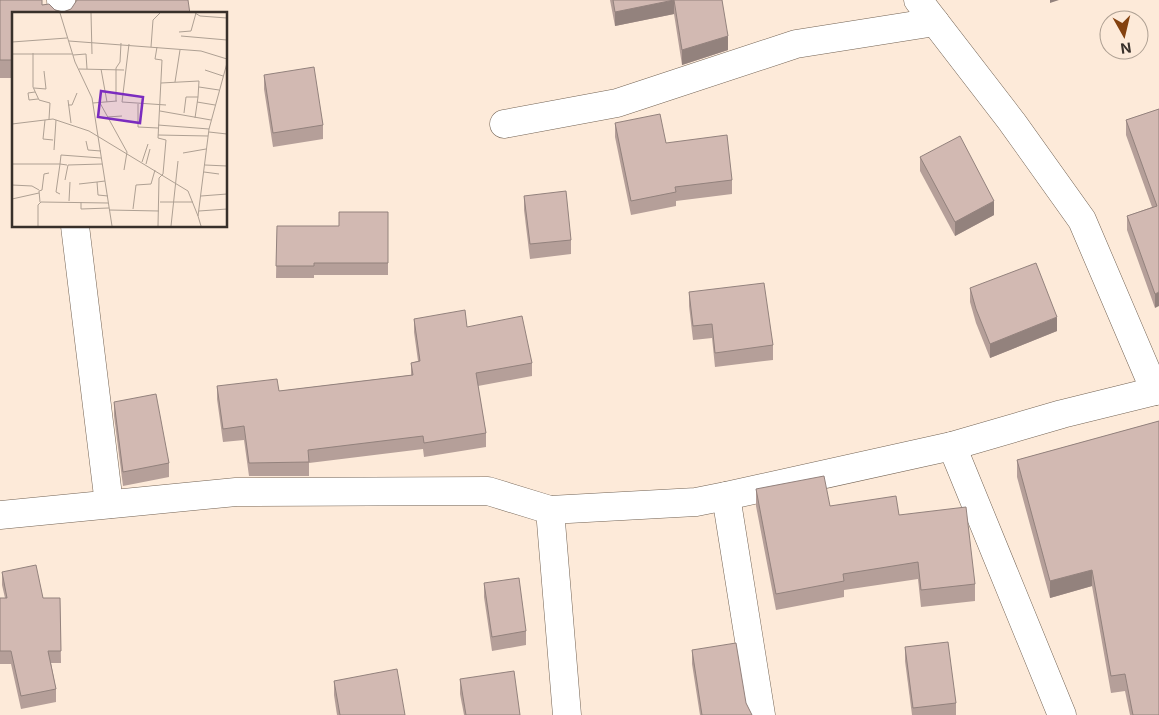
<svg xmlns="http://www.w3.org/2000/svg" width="1159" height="715" viewBox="0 0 1159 715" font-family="Inter,sans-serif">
	<rect width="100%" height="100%" fill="#fdead9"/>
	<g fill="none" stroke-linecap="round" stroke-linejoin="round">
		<!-- minor casing -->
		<g stroke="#736354" stroke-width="29">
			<g id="minor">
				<path d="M 61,0 L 62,14"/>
				<path d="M 918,0 L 1012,122 L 1082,220 L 1155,391"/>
				<path d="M 504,124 L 617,103 L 796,44 L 935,22"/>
				<path d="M 75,226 L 109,504"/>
				<path d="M 952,446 L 1062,715"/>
				<path d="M 726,496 L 761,715"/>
				<path d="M 550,510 L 696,502 L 726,496 L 952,446 L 1062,414 L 1159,390"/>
				<path d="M 0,515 L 236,492 L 488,491 L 550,510 L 567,715"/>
			</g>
		</g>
		<!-- minor -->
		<use href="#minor" stroke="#fff" stroke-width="28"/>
	</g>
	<!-- wall -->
	<g fill="#b59f99">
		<path d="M 0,0 L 42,5 L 63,12 L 71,9 L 190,14 L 14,14 L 14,78 L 0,78 Z"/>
		<path d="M 610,0 L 722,0 L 728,50 L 682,65 L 674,14 L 615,26 Z"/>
		<path d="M 264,75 L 323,125 L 323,139 L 273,147 L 264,89 Z"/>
		<path d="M 1159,109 L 1155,308 L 1127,230 L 1127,216 L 1152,207 L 1126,135 L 1126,120 Z"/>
		<path d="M 615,123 L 666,143 L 732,180 L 732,194 L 676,201 L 676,206 L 631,215 L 615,137 Z"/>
		<path d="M 920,157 L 994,215 L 955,236 L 920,171 Z"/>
		<path d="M 524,196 L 571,240 L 571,254 L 530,259 L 524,210 Z"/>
		<path d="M 388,212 L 388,275 L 314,275 L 314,278 L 276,278 L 277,226 L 339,226 Z"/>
		<path d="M 970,288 L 1057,331 L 990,358 L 976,323 L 970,302 Z"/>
		<path d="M 689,292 L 773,345 L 773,360 L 715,367 L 712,338 L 693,340 L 689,306 Z"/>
		<path d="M 414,319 L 467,327 L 532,363 L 532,376 L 478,386 L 486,433 L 486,447 L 424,457 L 423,449 L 309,463 L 309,476 L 249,476 L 244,440 L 223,442 L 217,399 L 217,386 L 279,391 L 411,375 L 411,363 L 418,361 L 414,332 Z"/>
		<path d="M 114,402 L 169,463 L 169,477 L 123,486 L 114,416 Z"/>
		<path d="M 1159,421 L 1159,715 L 1130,715 L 1125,691 L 1111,693 L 1092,586 L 1050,598 L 1017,477 L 1017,460 Z"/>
		<path d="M 756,489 L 830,506 L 899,515 L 975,584 L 975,601 L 921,607 L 918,579 L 844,590 L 844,597 L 776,610 L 756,506 Z"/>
		<path d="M 2,572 L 43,598 L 60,598 L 61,663 L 51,663 L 56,689 L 56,702 L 21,709 L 11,664 L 0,664 L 0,598 L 5,598 L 2,585 Z"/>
		<path d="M 484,583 L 526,631 L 526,645 L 492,651 L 484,597 Z"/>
		<path d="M 905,647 L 956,703 L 956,715 L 912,715 L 905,661 Z"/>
		<path d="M 692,650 L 746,703 L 752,715 L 700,715 L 692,664 Z"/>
		<path d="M 460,679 L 520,715 L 464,715 L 460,694 Z"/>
		<path d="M 334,681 L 405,715 L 337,715 L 334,695 Z"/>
	</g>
	<!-- shaded-wall -->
	<g fill="#93827d">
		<path d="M 674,0 L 674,14 L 615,26 L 615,12 Z"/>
		<path d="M 1050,0 L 1059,0 L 1050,3 Z"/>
		<path d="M 728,36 L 728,50 L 682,65 L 682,50 Z"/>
		<path d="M 994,201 L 994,215 L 955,236 L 955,222 Z"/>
		<path d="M 1159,292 L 1159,306 L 1155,308 L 1155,294 Z"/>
		<path d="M 1057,317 L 1057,331 L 990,358 L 990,344 Z"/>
		<path d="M 1092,570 L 1092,586 L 1050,598 L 1050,581 Z"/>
	</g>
	<!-- building -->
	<g fill="#d2b9b2" stroke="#93827d">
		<path d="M 0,0 L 42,0 L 42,5 L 49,4 L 55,10 L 63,12 L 71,9 L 77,0 L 188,0 L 190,14 L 14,14 L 14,60 L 0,60 Z"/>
		<path d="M 613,0 L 722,0 L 728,36 L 682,50 L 674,0 L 615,12 Z"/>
		<path d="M 314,67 L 323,125 L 273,133 L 264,75 Z"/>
		<path d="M 1159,109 L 1159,292 L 1155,294 L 1127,216 L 1157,206 L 1126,120 Z"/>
		<path d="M 660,114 L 666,143 L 727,135 L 732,180 L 675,187 L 676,192 L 631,201 L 615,123 Z"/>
		<path d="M 960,136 L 994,201 L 955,222 L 920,157 Z"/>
		<path d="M 566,191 L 571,240 L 530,244 L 524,196 Z"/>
		<path d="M 339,212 L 388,212 L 388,263 L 314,263 L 314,266 L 276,266 L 277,226 L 339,226 Z"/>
		<path d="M 1036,263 L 1057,317 L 990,344 L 976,309 L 970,288 Z"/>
		<path d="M 764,283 L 773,345 L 715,353 L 712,324 L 693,326 L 689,292 Z"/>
		<path d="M 465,310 L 467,327 L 522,316 L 532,363 L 476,373 L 486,433 L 424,443 L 423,436 L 308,450 L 309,462 L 249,463 L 244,426 L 223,429 L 217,386 L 277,379 L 279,391 L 413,375 L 411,363 L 420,361 L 414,319 Z"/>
		<path d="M 156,394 L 169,463 L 123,472 L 114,402 Z"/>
		<path d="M 1159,421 L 1159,715 L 1133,715 L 1125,674 L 1111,676 L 1092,570 L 1050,581 L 1017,460 Z"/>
		<path d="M 824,476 L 830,506 L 896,496 L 899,515 L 966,507 L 975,584 L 921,590 L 918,562 L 843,574 L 844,581 L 776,594 L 756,489 Z"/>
		<path d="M 36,565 L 43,598 L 60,598 L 61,651 L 48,651 L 56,689 L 21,696 L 11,651 L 0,651 L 0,598 L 7,598 L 2,572 Z"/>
		<path d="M 519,578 L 526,631 L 492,637 L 484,583 Z"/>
		<path d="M 948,642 L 956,703 L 913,708 L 905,647 Z"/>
		<path d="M 736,643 L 746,703 L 752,715 L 702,715 L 692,650 Z"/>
		<path d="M 397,669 L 405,715 L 340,715 L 334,681 Z"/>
		<path d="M 514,671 L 520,715 L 466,715 L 460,679 Z"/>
	</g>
	<!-- overview -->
	<g transform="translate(12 12)">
		<rect width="215" height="215" fill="#fdead9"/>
		<path fill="none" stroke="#aea093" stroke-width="1" d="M 48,1 L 63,50 L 80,86 L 100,214M 79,1 L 80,42M 183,1 L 188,4 L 215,6M 167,20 L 179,19 L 184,1M 169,24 L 215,28M 57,29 L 189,39 L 215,47M 0,30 L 55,26M 117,32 L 110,90 L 154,93M 139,35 L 141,8 L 148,1M 145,35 L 143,47 L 150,48 L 146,126 L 154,128 L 151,162 L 147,166 L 146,214M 21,41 L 21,75 L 27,88 L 38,91 L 37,107M 0,42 L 60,42M 61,43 L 74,42 L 75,57M 67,57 L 112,58M 89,57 L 95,90M 193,58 L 211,64M 163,70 L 168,38M 149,71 L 187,69 L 186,85 L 174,85 L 172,101M 187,75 L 207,78M 22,76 L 34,77 L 32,59M 23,80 L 16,81 L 17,88 L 26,87M 56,88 L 59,111M 104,89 L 104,56 L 108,50 L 109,31M 185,90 L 203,93M 81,91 L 105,89M 88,91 L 115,140 L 112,158M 126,92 L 126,115 L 146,116M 56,93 L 60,93 L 65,81M 148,99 L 199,108M 95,105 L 110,104M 183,106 L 186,85M 33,108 L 31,127 L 41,128M 0,112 L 41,107 L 77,119 L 176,179 L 186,204M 146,113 L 197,117M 197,120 L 215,122M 146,123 L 196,124M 74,129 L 76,138 L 89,139M 42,138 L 44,108M 171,141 L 194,137M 130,150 L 136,132M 0,152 L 48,152 L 49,143 L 89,146M 134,152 L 138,137M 193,153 L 215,154M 192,160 L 207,162M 53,168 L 56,153 L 90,152M 93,169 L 85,170 L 86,183 L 96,184M 67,172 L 85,170M 0,173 L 20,174 L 27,178M 48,182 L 44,180 L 48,152 L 55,153M 189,184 L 215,182M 0,187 L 27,181M 57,189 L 58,170M 28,190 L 27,179 L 30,178 L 32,162 L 37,161M 69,190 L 69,197 L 97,196M 148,190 L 181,190M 121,197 L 124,173 L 139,172 L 143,158M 97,198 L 147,199M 187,199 L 215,197M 26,214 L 26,193 L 29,190 L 96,191M 159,214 L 166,149M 189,214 L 186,204 L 197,117 L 215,51"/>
		<path fill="#7b2cbf" fill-opacity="0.15" stroke="#7b2cbf" stroke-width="2.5" d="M 89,79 L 131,85 L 128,111 L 86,105 Z"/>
		<rect width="215" height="215" fill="none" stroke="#38302a" stroke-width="2.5"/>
	</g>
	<!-- north arrow -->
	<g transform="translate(1124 35) rotate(172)"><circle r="24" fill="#fdead9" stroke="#aea093"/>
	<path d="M0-4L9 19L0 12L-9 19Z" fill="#844210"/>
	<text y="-8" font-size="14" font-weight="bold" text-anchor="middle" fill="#38302a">N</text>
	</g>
</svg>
